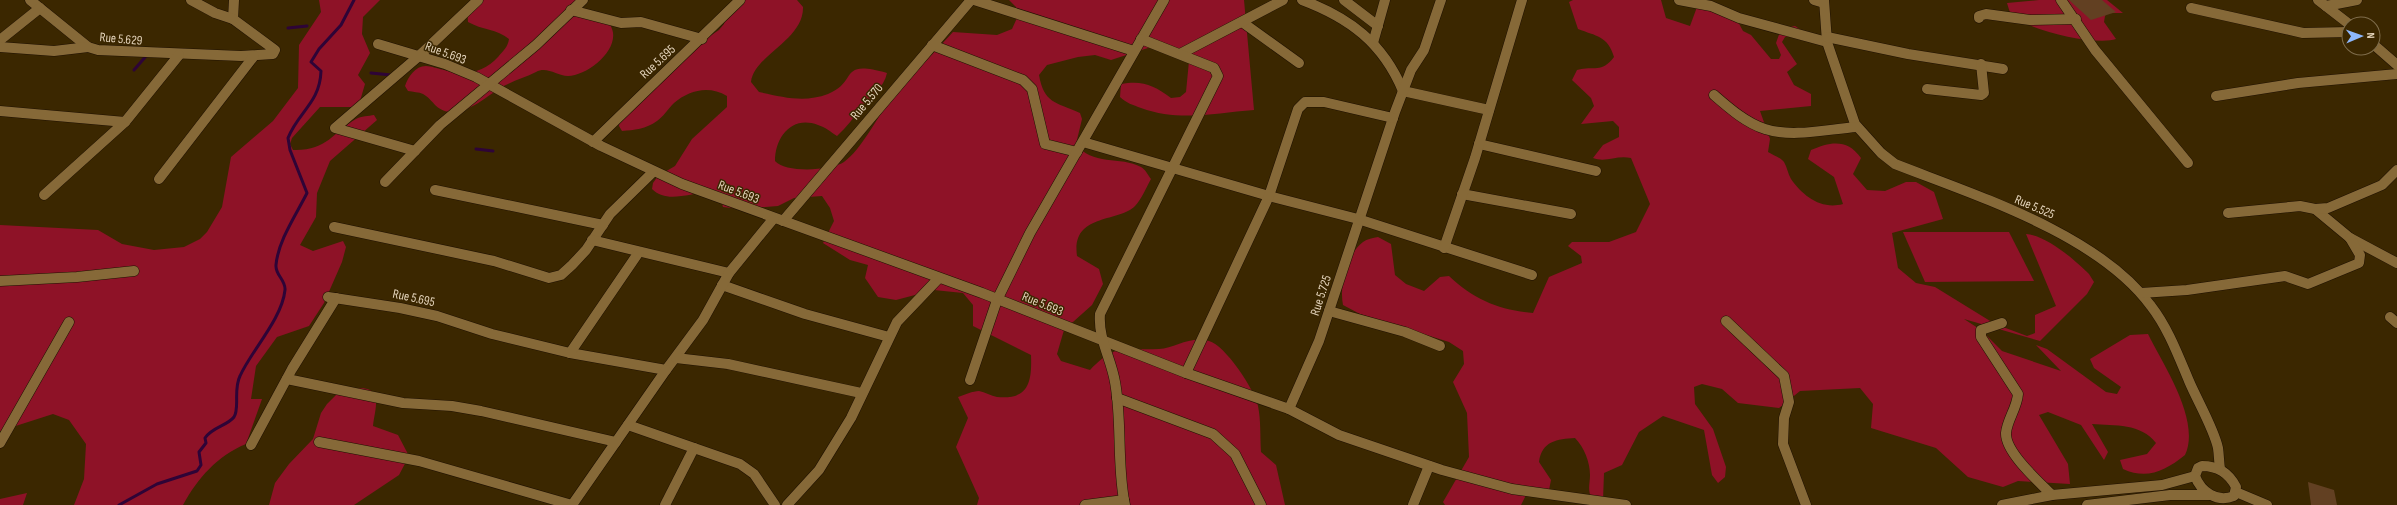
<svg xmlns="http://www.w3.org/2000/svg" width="2397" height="505" viewBox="0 0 2397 505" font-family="'Sofia Sans Condensed',sans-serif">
	<rect width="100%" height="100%" fill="#3b2700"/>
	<!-- green -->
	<g fill="#8e1227">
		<path d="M 319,0 L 380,0 L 363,17 L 362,34 L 370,53 L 358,75 L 365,84 L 360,101 L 354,107 L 320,107 L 292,138 L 290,144 L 293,150 C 327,151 332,133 356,119 C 361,116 369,116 374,115 L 377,120 L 330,161 L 317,193 L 316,217 L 300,245 L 313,251 L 343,241 L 346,247 L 342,262 L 324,303 L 309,326 L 277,337 L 256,366 L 251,399 L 262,399 L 246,444 C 217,456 198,478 183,505 L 74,505 L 84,479 L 86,444 L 69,420 L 53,414 L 0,431 L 0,225 L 98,230 L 122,244 L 154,250 L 184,247 L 200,239 L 207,232 L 222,207 L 231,157 L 273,121 L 298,88 L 299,45 L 321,12 Z"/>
		<path d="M 473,0 L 587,0 L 575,10 L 610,25 C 624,46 589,76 568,76 C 557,76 547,66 536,72 C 527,77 517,79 508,84 C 490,92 472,113 451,112 C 435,111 434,100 423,94 C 419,92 413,92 408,91 L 405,86 C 408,77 415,66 426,66 C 431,66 439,69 444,70 C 464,76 484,73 498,57 C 503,51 508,47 509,39 C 497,29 482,30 468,22 L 467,7 Z"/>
		<path d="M 740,0 L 797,0 L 803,7 C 804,40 754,55 751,82 L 759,92 C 783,97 804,103 828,94 C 859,82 837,59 887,73 C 884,88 871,96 861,108 C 853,118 847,127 837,136 C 831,132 825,127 818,125 C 792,115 775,137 775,161 C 785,173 830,171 844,162 C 862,149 877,117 891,99 C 911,76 933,54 953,32 L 997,35 L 1012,29 L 1017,18 L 1016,7 L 1009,0 L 1244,0 L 1254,110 C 1215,113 1179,122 1141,108 C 1133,105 1126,103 1120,97 L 1121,84 C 1142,80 1154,85 1171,98 L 1180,97 L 1186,92 L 1189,61 L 1151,47 L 1111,60 L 1095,55 L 1078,57 L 1047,65 L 1039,75 C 1044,103 1055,102 1080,113 L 1082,119 L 1076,144 C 1091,166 1121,156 1141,167 C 1145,169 1148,175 1151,179 C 1146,188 1141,200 1135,206 C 1118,223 1071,213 1077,256 L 1099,269 L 1103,284 L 1092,305 L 1064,330 L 1057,354 L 1061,361 L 1090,370 C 1117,342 1124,351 1159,349 C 1175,348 1191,335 1209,341 C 1225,345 1255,390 1258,406 C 1261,420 1260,437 1261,452 L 1276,465 L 1285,505 L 977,505 L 979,498 L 956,447 L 968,418 L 958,397 C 964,395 973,391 979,391 C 985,392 991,396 997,397 C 1029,400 1032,382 1031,355 L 973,326 L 973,305 L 963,293 L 934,290 L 896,300 L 878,297 L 865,278 L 868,265 L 850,260 L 823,243 L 834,221 L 830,208 L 822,196 L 794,198 L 778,206 L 740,209 L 723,207 L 719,194 C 698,187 670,207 652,189 L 653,183 L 658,176 L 675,166 L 692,139 L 727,107 L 727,96 C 709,85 689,90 674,103 C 668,109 663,117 657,121 C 646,129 634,130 622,131 L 619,126 L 620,119 L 677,58 L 719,30 L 724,24 L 727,12 Z"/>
		<path d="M 1573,0 L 1661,0 L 1666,18 L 1690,26 L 1697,7 L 1714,9 L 1737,20 L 1743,31 L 1751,35 L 1771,59 L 1779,59 L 1781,55 L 1776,43 L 1781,29 L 1795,26 L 1801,30 L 1801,36 L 1785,37 L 1782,42 L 1797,64 L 1787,72 L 1794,85 L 1811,94 L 1811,106 L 1760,111 L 1770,139 L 1768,152 C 1773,155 1781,158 1784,162 C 1787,167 1788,174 1791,179 C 1803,196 1821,210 1843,204 L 1834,177 L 1808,159 L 1811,150 C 1831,141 1848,139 1861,158 L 1853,174 L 1867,190 L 1885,191 L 1906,182 L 1916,182 L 1934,192 L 1943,219 L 1892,233 L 1898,268 L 1916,283 L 1935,287 L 1995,324 L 2027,336 L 2035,333 L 2035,315 L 2056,306 L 2026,234 C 2046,235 2075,260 2089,274 L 2094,282 L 2087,294 L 2040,341 L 1964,319 L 1981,330 L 2002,351 L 2061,371 L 2036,345 L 2047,349 L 2106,392 L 2117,394 L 2121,387 L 2094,368 L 2090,359 L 2130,335 L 2148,334 C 2164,366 2201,421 2185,455 C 2165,471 2147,480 2123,469 L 2120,460 L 2147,454 L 2156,443 C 2141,423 2115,426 2092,424 L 2108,452 L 2104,460 L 2081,425 L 2048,412 L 2039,415 L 2068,464 L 2070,484 L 2018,481 L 2003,487 L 1968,477 L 1936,448 L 1871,428 L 1873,404 L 1860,388 L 1800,391 L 1779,408 L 1738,403 L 1722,389 L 1702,384 L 1694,387 L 1695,404 L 1713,429 L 1726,467 L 1725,477 L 1718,483 L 1712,475 L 1704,430 L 1663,416 L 1639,432 L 1622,465 L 1604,473 L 1603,500 L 1592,499 C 1587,490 1590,484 1590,475 C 1590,462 1584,447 1575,438 C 1557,439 1542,441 1539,462 L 1551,480 L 1549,490 L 1528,491 L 1521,505 L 1445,505 L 1443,502 L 1469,457 L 1467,413 L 1453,382 L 1464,364 L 1463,351 L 1449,342 L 1360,314 L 1343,305 C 1339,286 1347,254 1363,242 C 1367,239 1373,238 1378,237 L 1391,244 L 1395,275 L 1406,284 L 1424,291 L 1440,277 L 1449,276 C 1474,300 1500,310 1533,313 L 1549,277 L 1582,263 L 1581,256 L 1568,246 L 1572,242 L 1609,242 L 1636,232 L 1650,204 L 1631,158 C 1616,155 1606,163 1593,158 L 1603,145 L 1619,137 L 1619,127 L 1613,121 L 1581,124 L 1594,106 L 1591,98 L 1572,80 L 1577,70 C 1595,65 1601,74 1614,57 C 1608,36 1596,36 1578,29 L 1569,2 Z"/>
		<path d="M 2039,0 L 2107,0 L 2123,13 L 2107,13 L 2105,16 L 2104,22 L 2116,39 C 2096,46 2022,30 2010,12 C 2009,10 2008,6 2007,3 Z"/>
		<path d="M 1903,232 L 2009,232 L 2034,281 L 1925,282 Z"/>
		<path d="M 358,388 C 384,387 375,408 373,426 L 398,435 L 409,456 L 399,475 L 354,505 L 269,505 L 275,483 L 289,464 L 313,439 L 321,413 L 327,404 L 336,395 Z"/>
		<path d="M 27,493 L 23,505 L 0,505 L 0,499 Z"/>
	</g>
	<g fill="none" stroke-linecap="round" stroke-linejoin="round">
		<!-- stream -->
		<g stroke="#2e0437" stroke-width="3">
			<path d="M 288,28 L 307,26"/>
			<path d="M 134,70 L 147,55"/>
			<path d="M 371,73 L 391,75"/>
			<path d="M 476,149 L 493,151"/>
			<path d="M 119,505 L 157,484 L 197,471 L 201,465 L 199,452 L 206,443 L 205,438 C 212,427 227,426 234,417 C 240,408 233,390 240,376 C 251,351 282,319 285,290 C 286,280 275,275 276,265 C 278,241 296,215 307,193 L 290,150 L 288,138 C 298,112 320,103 321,71 L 311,62 L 319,49 L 341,25 L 354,0"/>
		</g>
	</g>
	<!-- building -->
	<g fill="#624022">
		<path d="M 2069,0 L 2102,0 L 2116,12 L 2091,20 Z"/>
		<path d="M 2308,482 L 2334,490 L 2337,505 L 2311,505 Z"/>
	</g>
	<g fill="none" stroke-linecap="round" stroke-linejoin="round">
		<!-- minor casing -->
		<g stroke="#1f1100" stroke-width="11">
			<g id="minor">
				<path d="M 30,0 L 88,47 L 98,50 L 241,56 L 273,54 L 275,50 L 233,19 L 234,0"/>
				<path d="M 191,0 L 215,13 L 233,19"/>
				<path d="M 974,0 L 1134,51"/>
				<path d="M 1302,0 C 1350,18 1383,43 1403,91 L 1489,110"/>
				<path d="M 1344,0 L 1378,26"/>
				<path d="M 1679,0 L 1711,6 L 1739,18 L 1827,42"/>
				<path d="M 1814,0 L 1824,3"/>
				<path d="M 1824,0 L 1827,42 L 1855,124 L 1881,153 L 1895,164 C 1977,196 2098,234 2151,306 C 2168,328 2178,355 2189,381 C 2197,400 2214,429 2218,448 C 2219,455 2219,462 2220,469"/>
				<path d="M 2061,0 L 2095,50 L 2188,163"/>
				<path d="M 2318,0 L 2349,24"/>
				<path d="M 2326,6 L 2357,0"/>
				<path d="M 2191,8 L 2303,33 L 2349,32"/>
				<path d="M 571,10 L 621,23 L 641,22 L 702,39"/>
				<path d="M 1979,18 L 1979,16 L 1986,14 L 2030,20 L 2076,19"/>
				<path d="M 1242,22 L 1299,63"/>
				<path d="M 1827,37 L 1908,54 L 2003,69"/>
				<path d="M 0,40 L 40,8"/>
				<path d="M 1373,43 L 1385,0"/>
				<path d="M 378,44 L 445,64 L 476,77 L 601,146 L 682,184 L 982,293 L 1186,373 L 1289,409 L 1319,341 L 1395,112 L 1411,70 L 1424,50 L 1441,0"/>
				<path d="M 2373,44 L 2397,65"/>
				<path d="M 932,45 L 1023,80 L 1032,89 L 1045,144 L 1077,152"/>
				<path d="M 0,47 L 54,51 L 88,47"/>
				<path d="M 1180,54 L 1283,0"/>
				<path d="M 1927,89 L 1981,95 L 1984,93 L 1981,64"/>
				<path d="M 1714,95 C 1729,108 1746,123 1765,129 C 1793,138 1828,129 1857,127"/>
				<path d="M 2216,96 L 2298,83 L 2397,74"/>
				<path d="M 0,111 L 125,122"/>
				<path d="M 593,142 L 740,0"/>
				<path d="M 1083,142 L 1269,196 L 1358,219 L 1532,275"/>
				<path d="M 1479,144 L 1596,171"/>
				<path d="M 415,151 L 335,128 L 419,56 L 478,0"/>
				<path d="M 159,179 L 254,56"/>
				<path d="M 385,182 L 440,125 L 536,45 L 583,0"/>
				<path d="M 435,190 L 603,225"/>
				<path d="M 1462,194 L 1571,214"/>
				<path d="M 44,195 L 125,122 L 179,55"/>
				<path d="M 2315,209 L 2350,238 L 2397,263"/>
				<path d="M 2228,213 L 2300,206 L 2315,209 L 2328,208 L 2382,185 L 2397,170"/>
				<path d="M 783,221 L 971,0"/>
				<path d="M 334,227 L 494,261 L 549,278 L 561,275 L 572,265 L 586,250 L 610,214 L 653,172"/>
				<path d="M 592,240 L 729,273"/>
				<path d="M 1444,248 L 1475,158 L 1522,0"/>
				<path d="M 0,281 L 77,277 L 134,271"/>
				<path d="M 722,285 L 805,314 L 889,337"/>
				<path d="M 2141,293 L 2187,290 L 2285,276 L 2308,284 L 2359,263 L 2360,255 L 2350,238"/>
				<path d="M 328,297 L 400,308 L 437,316 L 492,334 L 570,353 L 666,370 L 703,320 L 729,273 L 774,218"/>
				<path d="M 1329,311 L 1405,332 L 1440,346"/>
				<path d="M 2390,317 L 2397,323"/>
				<path d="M 1726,321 L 1784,376 L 1789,402 L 1784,418 L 1783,444 L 1806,505"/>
				<path d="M 2002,323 L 1981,330 L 1981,337 L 2018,394 C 2017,408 2007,420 2006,433 C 2005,452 2039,482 2052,495"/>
				<path d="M 570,353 L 639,252"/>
				<path d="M 676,358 L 728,364 L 861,393"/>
				<path d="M 1186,373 L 1269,196 L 1298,109 L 1305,102 L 1324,102 L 1393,118"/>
				<path d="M 287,379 L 403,403 L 452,406 L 481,411 L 616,442"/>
				<path d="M 970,380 L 997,300 L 1030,233 L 1164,0"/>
				<path d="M 1117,398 L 1213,434 L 1235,454 L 1261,505"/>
				<path d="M 1289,409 L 1339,435 L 1442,470 L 1512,489 L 1626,505"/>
				<path d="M 628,425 L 740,464 L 754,474 L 775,505"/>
				<path d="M 319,442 L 419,461 L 572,505"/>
				<path d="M 0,443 L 69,322"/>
				<path d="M 251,445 L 292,369 L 336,298"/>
				<path d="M 2202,466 C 2218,466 2229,473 2236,487 L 2234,496 C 2217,503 2201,492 2195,476 L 2198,468 Z"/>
				<path d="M 2236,492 L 2267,505"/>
				<path d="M 1124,500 C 1117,460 1122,420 1115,382 C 1111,358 1098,339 1100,314 L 1218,76 L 1214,68 L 1141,39"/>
				<path d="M 572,505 L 666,370"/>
				<path d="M 665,505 L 694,448"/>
				<path d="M 787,505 L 819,470 L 851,418 L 897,322 L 939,278"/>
				<path d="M 1085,505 L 1124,500 L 1125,505"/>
				<path d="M 1413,505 L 1429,466"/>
				<path d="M 2002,505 L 2052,495 L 2162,485 L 2195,476"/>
				<path d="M 2087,505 L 2170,495 L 2210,495"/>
			</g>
		</g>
		<!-- minor -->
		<use href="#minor" stroke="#866938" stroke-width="10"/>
	</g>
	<g text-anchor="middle" stroke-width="3" stroke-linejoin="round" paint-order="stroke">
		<!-- street labels -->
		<g font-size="13" fill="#e5d5bc" stroke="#3b2700">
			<text transform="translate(121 38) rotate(5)" y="5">Rue 5.629</text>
			<text transform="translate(446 52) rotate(20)" y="5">Rue 5.693</text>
			<text transform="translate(657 61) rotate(-43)" y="5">Rue 5.695</text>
			<text transform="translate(866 101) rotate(-50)" y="5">Rue 5.570</text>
			<text transform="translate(739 191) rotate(21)" y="5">Rue 5.693</text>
			<text transform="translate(2035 206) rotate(23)" y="5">Rue 5.525</text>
			<text transform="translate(1320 295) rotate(-72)" y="5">Rue 5.725</text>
			<text transform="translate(414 297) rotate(12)" y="5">Rue 5.695</text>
			<text transform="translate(1043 303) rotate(22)" y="5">Rue 5.693</text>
		</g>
	</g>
	<!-- north arrow -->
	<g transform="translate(2361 36) rotate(88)"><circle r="19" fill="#3b2700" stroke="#7f6d4b"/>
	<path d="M0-3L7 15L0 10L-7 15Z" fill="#8eb8fd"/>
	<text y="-6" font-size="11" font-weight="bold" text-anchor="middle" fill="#e5d5bc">N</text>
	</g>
</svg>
